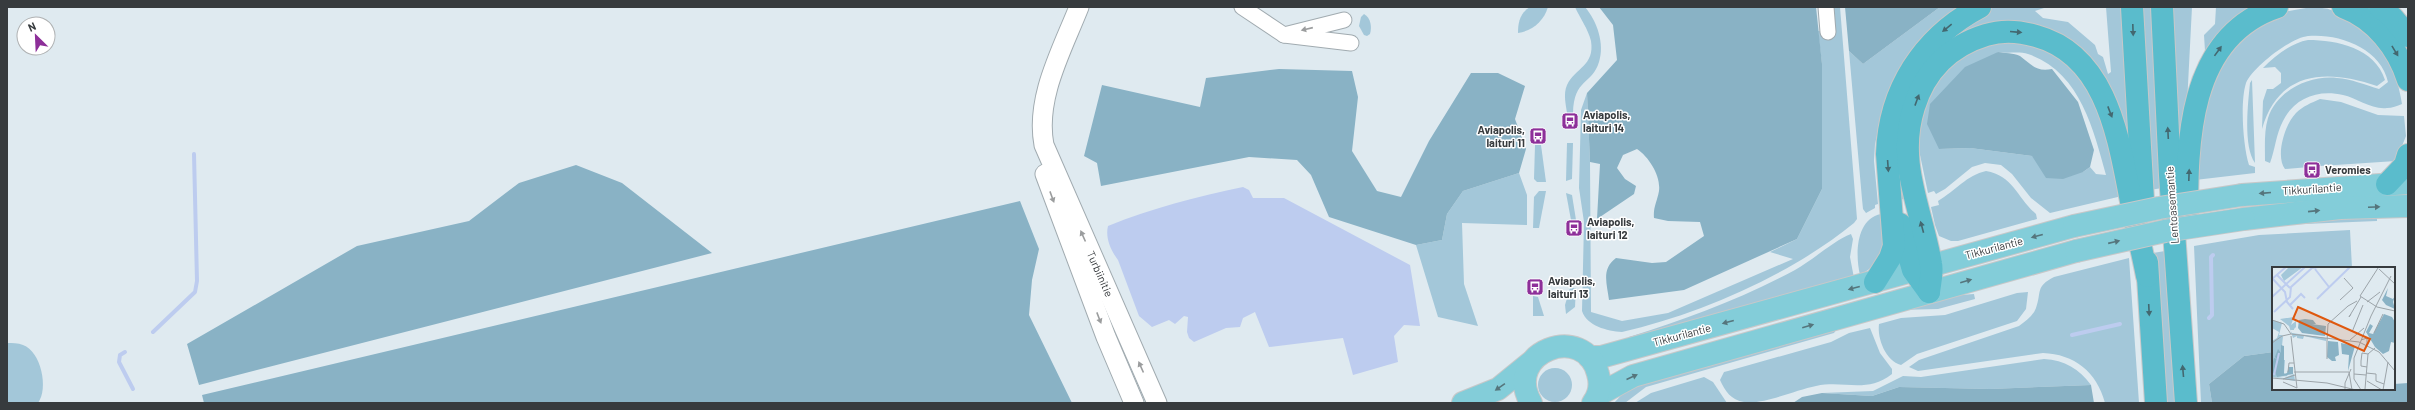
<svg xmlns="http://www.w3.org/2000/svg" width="2415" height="410" viewBox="0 0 2415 410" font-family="Barlow,sans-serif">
	<rect width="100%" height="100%" fill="#dfeaf0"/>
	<!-- green -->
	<g fill="#a3c7d9" fill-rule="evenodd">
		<path d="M 1530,7 L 1548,7 C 1544,21 1532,31 1518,33 C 1518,22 1520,13 1530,7 Z"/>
		<path d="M 1575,7 L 1585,7 C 1597,21 1605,44 1599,62 C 1592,85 1574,78 1573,113 L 1567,113 C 1566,105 1563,94 1567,85 C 1575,68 1595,66 1591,41 C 1588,29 1580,18 1575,7 Z"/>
		<path d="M 1833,7 L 1840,7 L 1857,219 L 1854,223 C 1792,274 1700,314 1622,332 C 1607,331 1587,326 1582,311 L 1584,222 L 1579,188 L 1581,110 L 1587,93 L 1590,162 L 1591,312 L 1622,321 L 1668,313 L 1793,259 L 1770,252 L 1797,239 L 1822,189 L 1822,64 L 1818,31 L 1835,32 Z"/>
		<path d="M 1940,7 L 1968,7 L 1885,102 L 1875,144 L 1874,161 L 1878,204 L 1875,205 L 1875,208 L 1866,213 L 1863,209 L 1862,199 L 1849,51 L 1863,64 Z"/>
		<path d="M 1993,7 L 2047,7 L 2035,11 L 2043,18 L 2068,22 L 2095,45 L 2098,54 L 2103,57 L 2108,74 L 2111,72 L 2106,7 L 2123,7 L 2129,141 L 2126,142 C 2112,112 2106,80 2081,55 C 2066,40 2043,32 2024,29 C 2007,26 1992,29 1976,34 C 1907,55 1894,136 1907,198 L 1900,200 C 1890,139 1894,80 1944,37 C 1958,24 1976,16 1993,7 Z"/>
		<path d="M 2141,7 L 2154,7 L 2162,188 L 2150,190 Z"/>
		<path d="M 2171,7 L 2192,7 L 2185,143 C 2172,125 2172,34 2171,7 Z"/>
		<path d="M 2216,7 L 2258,7 L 2209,51 L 2205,51 L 2204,35 L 2215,24 Z"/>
		<path d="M 2306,8 C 2314,8 2324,7 2331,10 C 2374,22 2396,62 2402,104 C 2397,106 2392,108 2387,108 C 2372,110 2357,98 2343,95 C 2318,89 2294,98 2283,121 C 2276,134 2275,150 2270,163 L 2265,161 C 2265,147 2264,131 2268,118 C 2277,90 2310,75 2337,78 C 2351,79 2366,85 2379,89 L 2388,82 C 2381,48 2338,33 2308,36 C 2290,38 2253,67 2246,83 C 2240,102 2243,146 2249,165 L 2255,167 L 2255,173 L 2195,180 L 2199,115 L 2228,44 L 2277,13 Z"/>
		<path d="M 1364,14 C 1371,18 1372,27 1370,34 L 1367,36 L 1364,35 L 1359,26 L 1361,17 Z"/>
		<path d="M 2002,40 L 2043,46 L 2076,69 L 2105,118 L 2122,196 L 2050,213 L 2031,198 L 2012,174 L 2001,165 L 1985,163 L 1972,167 L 1945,189 L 1936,194 L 1934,191 L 1928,193 L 1916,136 L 1924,95 L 1954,59 ZM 1998,52 C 2008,54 2019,51 2028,54 C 2080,72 2093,128 2106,175 L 2096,174 L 2090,167 L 2083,172 L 2032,156 L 1970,148 L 1939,149 Z"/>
		<path d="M 2308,40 C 2337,40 2375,48 2385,80 L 2377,86 C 2327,69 2279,70 2262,129 L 2263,101 L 2267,89 L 2273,89 L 2281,83 L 2281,73 L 2275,67 L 2263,68 C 2275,56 2291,43 2308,40 Z"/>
		<path d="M 2252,80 L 2255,163 C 2243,146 2248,103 2250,83 Z"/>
		<path d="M 2320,99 L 2341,102 L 2378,115 L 2404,116 L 2406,136 L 2396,161 L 2320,166 L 2319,164 L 2309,165 L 2309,167 L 2285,169 C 2275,156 2285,124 2296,113 C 2303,106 2311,103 2320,99 Z"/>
		<path d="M 1567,143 L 1573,143 L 1572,179 L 1566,181 Z"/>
		<path d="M 1535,145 L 1541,145 L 1546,182 L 1537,182 L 1534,179 Z"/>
		<path d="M 1986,171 C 2014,176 2017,198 2036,214 L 2037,219 L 1958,241 L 1951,241 L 1939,236 L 1935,225 L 1931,207 L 1939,205 L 1938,201 C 1955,191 1967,175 1986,171 Z"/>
		<path d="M 1519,173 L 1527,195 L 1527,225 L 1462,223 L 1464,284 L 1478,326 L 1438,317 L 1416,245 L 1442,240 L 1447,214 L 1463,191 Z"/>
		<path d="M 1539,191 L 1546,191 L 1539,228 L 1533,228 L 1534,197 Z"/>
		<path d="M 1566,193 L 1572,195 L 1576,220 L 1571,220 Z"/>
		<path d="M 1881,214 C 1884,242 1889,259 1860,275 C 1855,254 1856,219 1881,214 Z"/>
		<path d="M 2377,214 L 2377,221 L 2281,225 Z"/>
		<path d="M 2350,230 L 2352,268 L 2273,268 L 2273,352 L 2244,356 L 2209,384 L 2212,403 L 2201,403 L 2194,246 L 2259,235 Z"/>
		<path d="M 1851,234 L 1853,239 L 1850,257 L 1854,278 L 1631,343 L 1629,337 C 1687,319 1741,299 1795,270 C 1813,260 1833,241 1851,234 Z"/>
		<path d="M 2165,251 L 2176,403 L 2164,403 L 2153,253 Z"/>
		<path d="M 2129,258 L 2139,403 L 2105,403 C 2097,372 2074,354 2043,353 L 1918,371 L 1909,367 L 1919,360 L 2019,326 C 2026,321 2033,316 2036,308 C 2042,291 2035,287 2054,277 Z"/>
		<path d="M 1570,288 L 1576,288 L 1575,307 L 1566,314 L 1565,305 Z"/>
		<path d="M 2028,292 L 2026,309 L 2017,321 L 1917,354 L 1901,365 C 1886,361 1877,339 1879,324 L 1901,318 L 1945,315 L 2017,293 Z"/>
		<path d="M 1974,294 L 1975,299 L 1938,309 L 1898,310 L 1947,296 Z"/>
		<path d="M 1533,296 L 1538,297 L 1544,316 L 1533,316 Z"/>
		<path d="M 1835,327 L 1836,330 L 1834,333 L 1646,387 L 1625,403 L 1614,403 L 1626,390 L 1638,384 Z"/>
		<path d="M 1870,328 L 1880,353 L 1892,369 L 1892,374 C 1866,394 1845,380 1816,386 C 1795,390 1764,405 1744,402 C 1731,400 1725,391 1720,380 L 1724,372 L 1728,371 L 1831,342 L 1849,333 Z"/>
		<path d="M 7,343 C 12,343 18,343 23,345 C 41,351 49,389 38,403 L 7,403 Z"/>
		<path d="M 2044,359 C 2065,360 2079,369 2091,385 L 1990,389 L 1899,387 L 1872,396 L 1822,393 L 1873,391 L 1903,376 L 1921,377 Z"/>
		<circle cx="1555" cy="385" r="17"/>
		<path d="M 1704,377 L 1713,382 L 1727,403 L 1635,403 L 1651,393 Z"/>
	</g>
	<!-- forest -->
	<g fill="#89b2c5">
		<path d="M 1599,7 L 1816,7 L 1822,64 L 1822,189 L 1797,239 L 1684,290 L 1609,300 C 1607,284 1601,269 1616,258 L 1652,263 L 1666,262 L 1704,236 L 1700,222 L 1668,221 L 1654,218 C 1653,207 1657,202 1659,191 C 1661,176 1649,157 1637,149 L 1623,155 L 1617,168 L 1625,179 L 1636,186 L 1634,194 L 1597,219 L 1600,164 L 1590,162 L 1587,93 L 1617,60 L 1613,25 Z"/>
		<path d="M 1845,7 L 1940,7 L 1863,64 L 1849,51 Z"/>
		<path d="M 1998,52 C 2004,53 2014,53 2020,56 C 2032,65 2036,72 2052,69 L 2078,102 L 2094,150 L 2090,167 L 2083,172 L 2063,179 L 2046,178 L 2032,156 L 1970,148 L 1939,149 L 1927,124 L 1930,104 L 1965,67 Z"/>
		<path d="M 1279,69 L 1352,71 L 1358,97 L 1352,151 L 1377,191 L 1401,197 L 1429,141 L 1471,73 L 1498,73 L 1525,86 L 1515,119 L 1526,149 L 1519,173 L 1463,191 L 1447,214 L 1442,240 L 1416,245 L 1329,217 L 1311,175 L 1297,160 L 1249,157 L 1101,186 L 1097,163 L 1084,156 L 1102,85 L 1200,107 L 1206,78 Z"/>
		<path d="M 576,165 L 622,183 L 712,253 L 199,385 L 187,344 L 357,246 L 469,221 L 519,183 Z"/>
		<path d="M 1020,201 L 1039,249 L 1032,280 L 1029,315 L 1072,403 L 204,403 L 202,395 Z"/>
		<path d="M 2273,352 L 2273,389 L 2394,389 L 2394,384 L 2408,383 L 2408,403 L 2212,403 L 2209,384 L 2244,356 Z"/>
		<path d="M 2091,385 L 2094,403 L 1793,403 L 1802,397 L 1822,393 L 1872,396 L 1899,387 L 1990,389 Z"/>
	</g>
	<!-- water -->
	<path fill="#bdccef" d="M 1243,187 L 1249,190 L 1253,198 L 1284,198 L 1410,265 L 1420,326 L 1404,325 L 1394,336 L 1398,362 L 1353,375 L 1343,338 L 1269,347 L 1255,312 L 1243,318 L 1240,327 L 1226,328 L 1194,342 L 1189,338 L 1187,332 L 1188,317 L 1184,316 L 1175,324 L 1169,320 L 1152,327 L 1139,316 L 1118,260 C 1111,251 1105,238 1108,226 C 1152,208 1196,197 1243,187 Z"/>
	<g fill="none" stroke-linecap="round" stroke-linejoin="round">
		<!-- stream -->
		<g stroke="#bdccef" stroke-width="4">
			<path d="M 2209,318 L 2212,315 L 2211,257 L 2213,255"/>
			<path d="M 153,332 L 195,292 L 197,281 L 194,154"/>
			<path d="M 2072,335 L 2120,324"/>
			<path d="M 125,352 L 120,355 L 119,362 L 133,389"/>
		</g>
		<!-- minor casing -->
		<g stroke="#a1abb0" stroke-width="17">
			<g id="minor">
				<path d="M 1242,7 L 1284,35"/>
				<path d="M 1826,7 L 1828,32"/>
				<path d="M 1344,20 L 1284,35 L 1351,43"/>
			</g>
		</g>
		<!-- tertiary casing -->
		<g stroke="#a1abb0" stroke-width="21">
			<g id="tertiary">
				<path d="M 1079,7 C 1062,50 1035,98 1044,145 L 1157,403"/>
				<path d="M 1045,174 L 1106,337 L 1134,403"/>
			</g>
		</g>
		<!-- primary casing -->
		<g stroke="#c7c8c9" stroke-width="24">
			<g id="primary">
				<path d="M 2242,195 L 2408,183"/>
				<path d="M 2244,219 L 2340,208 L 2408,206"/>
				<path d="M 1589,357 L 1601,357 L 2074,226"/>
				<path d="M 1598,395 L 1633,376 L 2076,251"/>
				<path d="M 1463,403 L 1498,389 L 1530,363"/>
				<path d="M 1531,403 C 1502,352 1585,321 1598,374 C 1601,384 1599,395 1593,403"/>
			</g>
		</g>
		<!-- trunk casing -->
		<g stroke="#c7c8c9" stroke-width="24">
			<g id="trunk">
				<path d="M 2132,7 L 2143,200"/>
				<path d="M 2162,7 L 2170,175 L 2186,403"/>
				<path d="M 2343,7 C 2375,19 2398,48 2408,80"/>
				<path d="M 2380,7 L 2393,18 L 2408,36"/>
				<path d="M 2387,184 L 2405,165 L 2408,155"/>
				<path d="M 2187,223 C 2187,143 2187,37 2277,7"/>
				<path d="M 1900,224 L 1913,270 L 1929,292"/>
				<path d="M 2147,262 L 2156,403"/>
				<path d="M 1875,282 L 1890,258 L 1894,246 L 1887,154 C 1889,90 1923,37 1980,7"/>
				<path d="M 1929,292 C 1930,283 1933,272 1931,264 C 1922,210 1896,163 1914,107 C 1925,71 1950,46 1986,35 C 2002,30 2019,31 2036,36 C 2106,55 2118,136 2130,196 C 2135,223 2142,250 2147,276"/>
			</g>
		</g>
		<!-- minor -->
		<use href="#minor" stroke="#fff" stroke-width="15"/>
		<!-- tertiary -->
		<use href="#tertiary" stroke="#fff" stroke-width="19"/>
		<!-- primary -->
		<use href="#primary" stroke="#83cdd9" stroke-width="22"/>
		<!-- trunk -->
		<use href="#trunk" stroke="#5abccc" stroke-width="22"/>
		<!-- primary-bridge casing -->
		<g stroke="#c7c8c9" stroke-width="24" stroke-linecap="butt">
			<g id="primary-bridge">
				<path d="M 2074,226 L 2159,208 L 2242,195"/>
				<path d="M 2076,251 L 2165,231 L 2244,219"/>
			</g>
		</g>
		<!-- primary-bridge -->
		<use href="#primary-bridge" stroke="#83cdd9" stroke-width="22"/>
	</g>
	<!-- one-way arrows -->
	<defs><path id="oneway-solid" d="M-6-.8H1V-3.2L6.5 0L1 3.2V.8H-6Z"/></defs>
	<g fill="#436870">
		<use href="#oneway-solid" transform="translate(1947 28) rotate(141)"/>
		<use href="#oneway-solid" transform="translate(2133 30) rotate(88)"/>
		<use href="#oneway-solid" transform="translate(2016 32) rotate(5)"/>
		<use href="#oneway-solid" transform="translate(2218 51) rotate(-54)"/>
		<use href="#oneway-solid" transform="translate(2395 51) rotate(59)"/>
		<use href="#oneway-solid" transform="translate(1917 100) rotate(-70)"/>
		<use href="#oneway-solid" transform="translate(2110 112) rotate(69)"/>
		<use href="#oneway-solid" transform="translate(2168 133) rotate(-93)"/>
		<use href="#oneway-solid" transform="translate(1888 166) rotate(86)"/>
		<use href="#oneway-solid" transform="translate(2189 175) rotate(-88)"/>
		<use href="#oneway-solid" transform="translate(1922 227) rotate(-105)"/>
		<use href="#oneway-solid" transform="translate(2149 310) rotate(87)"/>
		<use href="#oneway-solid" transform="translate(2183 371) rotate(-95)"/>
	</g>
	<g fill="#9b9d9e">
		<use href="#oneway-solid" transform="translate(1307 29) rotate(167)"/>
		<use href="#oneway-solid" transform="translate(1052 197) rotate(70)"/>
		<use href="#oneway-solid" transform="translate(1083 236) rotate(-114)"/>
		<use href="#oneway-solid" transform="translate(1099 318) rotate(69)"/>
		<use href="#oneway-solid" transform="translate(1141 367) rotate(-114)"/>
	</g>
	<g fill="#55757c">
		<use href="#oneway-solid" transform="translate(2265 193) rotate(175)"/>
		<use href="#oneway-solid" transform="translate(2374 207) rotate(-2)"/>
		<use href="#oneway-solid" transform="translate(2314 211) rotate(-6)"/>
		<use href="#oneway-solid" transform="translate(2037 236) rotate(165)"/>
		<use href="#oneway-solid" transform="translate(2114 242) rotate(-13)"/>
		<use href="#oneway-solid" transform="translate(1966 281) rotate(-16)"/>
		<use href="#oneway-solid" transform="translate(1854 288) rotate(165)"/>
		<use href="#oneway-solid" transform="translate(1728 322) rotate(165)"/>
		<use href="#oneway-solid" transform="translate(1808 326) rotate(-16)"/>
		<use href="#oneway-solid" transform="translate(1632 377) rotate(-24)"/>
		<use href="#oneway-solid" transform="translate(1500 387) rotate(145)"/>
	</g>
	<!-- icons -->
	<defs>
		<g id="bus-square" transform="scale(0.9)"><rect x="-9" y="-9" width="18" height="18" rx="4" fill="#8d2f99" stroke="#fff"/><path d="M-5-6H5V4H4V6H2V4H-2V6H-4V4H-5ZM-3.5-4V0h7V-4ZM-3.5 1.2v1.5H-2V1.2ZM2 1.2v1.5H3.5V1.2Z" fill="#fff"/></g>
	</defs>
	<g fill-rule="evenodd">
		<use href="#bus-square" x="1570" y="121"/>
		<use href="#bus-square" x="1538" y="136"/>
		<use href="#bus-square" x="2312" y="170"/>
		<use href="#bus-square" x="1574" y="228"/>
		<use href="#bus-square" x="1535" y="287"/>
	</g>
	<g text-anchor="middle" stroke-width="3" stroke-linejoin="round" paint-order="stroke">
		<!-- poi labels -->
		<g font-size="11" font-weight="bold" fill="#373b3e" stroke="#fff" text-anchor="start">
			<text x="1583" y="119">Aviapolis,<tspan x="1583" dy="13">laituri 14</tspan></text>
			<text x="1525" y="134" text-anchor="end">Aviapolis,<tspan x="1525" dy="13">laituri 11</tspan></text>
			<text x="2325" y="174">Veromies</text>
			<text x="1587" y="226">Aviapolis,<tspan x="1587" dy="13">laituri 12</tspan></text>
			<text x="1548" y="285">Aviapolis,<tspan x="1548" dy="13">laituri 13</tspan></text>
		</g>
		<!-- street labels -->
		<g font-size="11" fill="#373b3e" stroke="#fff">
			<text transform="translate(2312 189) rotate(-4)" y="4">Tikkurilantie</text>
			<text transform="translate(2172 205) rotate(-94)" y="4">Lentoasemantie</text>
			<text transform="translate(1994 248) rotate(-15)" y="4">Tikkurilantie</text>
			<text transform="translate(1100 274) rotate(66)" y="4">Turbiinitie</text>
			<text transform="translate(1682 335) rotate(-15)" y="4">Tikkurilantie</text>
		</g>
	</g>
	<!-- overview -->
	<g transform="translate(2272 267)">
		<rect width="123" height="123" fill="#dfeaf0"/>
		<path d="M 17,0 L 31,0 L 12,14 L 9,8 ZM 22,50 L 19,58 L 24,54 L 24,60 L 22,62 L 22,59 L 22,63 L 18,63 L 20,66 L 54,71 L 54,74 L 32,69 L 31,72 L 25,71 L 25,69 L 21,71 L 17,59 L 8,52 ZM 1,53 L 10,56 L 7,68 L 11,68 L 8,70 L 11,69 L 10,79 L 12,79 L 10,83 L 11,93 L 13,93 L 12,106 L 16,109 L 3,110 L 12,111 L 22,107 L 23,114 L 0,110 L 0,74 L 5,71 L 7,65 L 0,61 Z" fill="#a3c7d9"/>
		<path d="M 116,21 L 114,29 L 121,32 L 123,29 L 121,35 L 123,42 L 114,38 L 110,33 ZM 112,47 L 120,50 L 123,55 L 123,76 L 119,75 L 117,84 L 111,87 L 103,80 L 94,65 L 98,57 L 101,59 L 97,66 L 101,67 ZM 33,52 L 41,53 L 44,57 L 40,57 L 54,59 L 53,69 L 30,66 L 26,61 L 27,53 ZM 56,74 L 66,75 L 67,88 L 63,90 L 64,94 L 60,94 L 55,90 ZM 69,76 L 83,79 L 76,104 L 77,88 L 70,87 ZM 9,78 L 12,79 L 12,107 L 15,106 L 17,100 L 21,100 L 21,107 L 5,110 L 3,105 L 0,107 L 0,98 L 2,91 L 5,92 L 3,90 L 6,82 L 9,86 Z" fill="#89b2c5"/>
		<path fill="none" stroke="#bdccef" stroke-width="2" d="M 43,2 L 57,20M 5,8 L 18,21M 0,11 L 13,25 L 15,35 L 21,42M 0,12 L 14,0M 0,30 L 33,0M 45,32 L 78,0M 18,38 L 29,27 L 33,31M 2,45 L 18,30 L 19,20 L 40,1 L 46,0M 2,108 L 7,86"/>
		<path fill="none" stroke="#9ca4a9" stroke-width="1" d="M 106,1 L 88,29 L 105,40 L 123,44M 107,2 L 123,17M 68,33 L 81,21 L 72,11M 95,35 L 108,25M 79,47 L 77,50 L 89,30M 0,53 L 12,57 L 19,67M 80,65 L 91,38M 102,66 L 111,47M 19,69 L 25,121M 78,73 L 92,61M 89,73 L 95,71 L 95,78M 55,74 L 56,57 L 76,39 L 85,34M 0,76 L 10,69 L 19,67 L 87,75 L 107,85 L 123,104M 55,92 L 55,74M 95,100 L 89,99 L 89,94 L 90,86 L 96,87M 16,105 L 17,96 L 22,96M 22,105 L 77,105M 77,105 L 80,123M 94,106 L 104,107 L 104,114 L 112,117M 82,107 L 94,108M 0,111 L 55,116 L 84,123M 11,112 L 23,108M 95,114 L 110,123M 11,115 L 25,121M 93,122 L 96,87 L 103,81M 73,123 L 73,116 L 79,102M 89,123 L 82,112 L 82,91 L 99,49 L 119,9M 111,123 L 116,95"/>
		<path fill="#df580e" fill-opacity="0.15" stroke="#df580e" stroke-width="2" d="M 26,40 L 98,72 L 92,84 L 21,52 Z"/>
		<rect width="123" height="123" fill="none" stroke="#373b3e" stroke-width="2"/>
	</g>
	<!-- border -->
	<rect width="2415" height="410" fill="none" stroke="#373b3e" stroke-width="16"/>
	<!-- north arrow -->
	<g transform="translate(36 36) rotate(336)"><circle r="19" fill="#ffffff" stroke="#afb1b2"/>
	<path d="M0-3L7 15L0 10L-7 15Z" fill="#8d2f99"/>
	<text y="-6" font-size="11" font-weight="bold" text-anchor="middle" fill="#373b3e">N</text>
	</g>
</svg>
